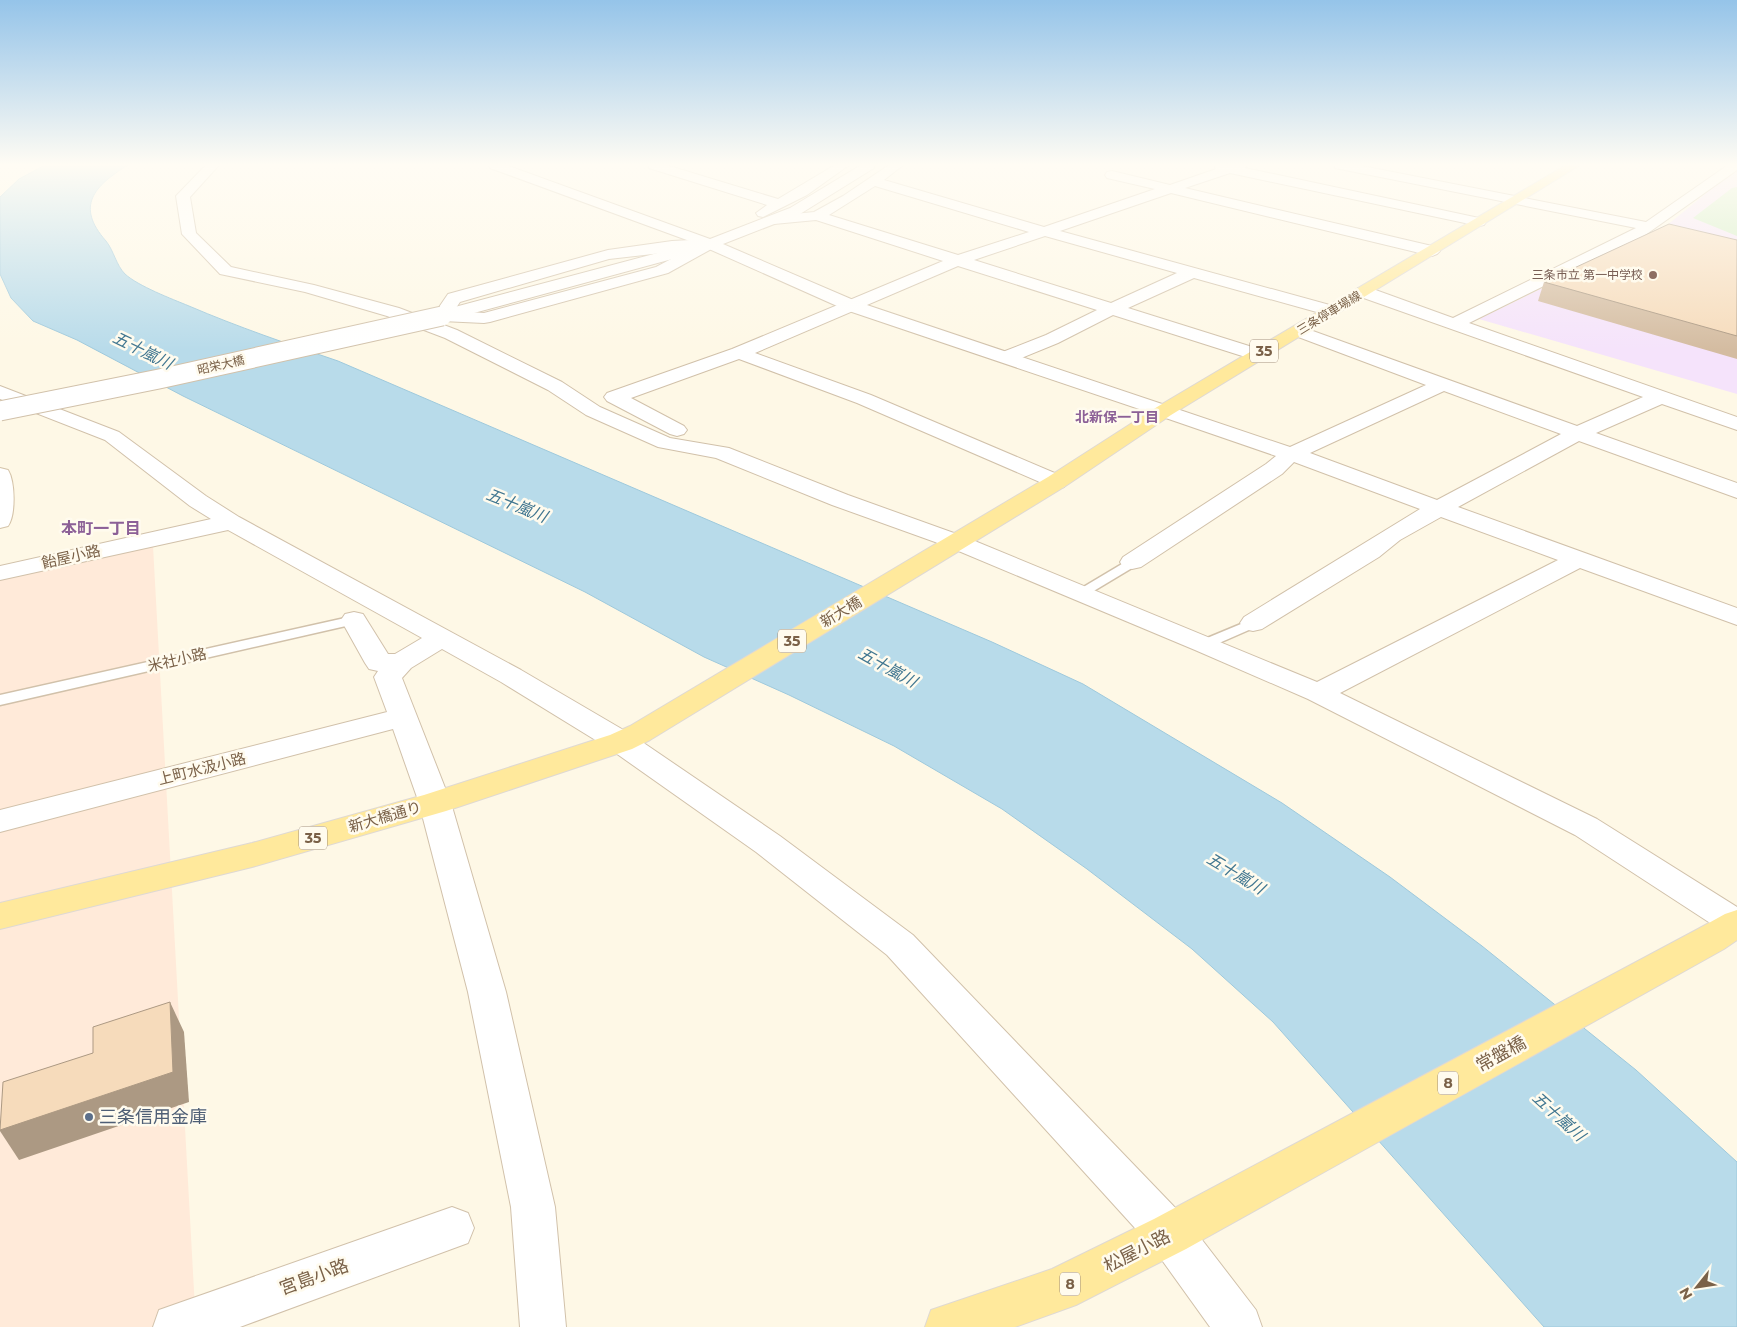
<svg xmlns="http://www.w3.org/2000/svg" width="1737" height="1327" viewBox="0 0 1737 1327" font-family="Montserrat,'Noto Sans JP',sans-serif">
	<rect width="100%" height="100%" fill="#fef8e6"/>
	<!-- commercial -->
	<path fill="#ffead9" d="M 153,546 L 196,1327 L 0,1327 L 0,576 Z"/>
	<!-- education -->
	<path fill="#f5e3fb" d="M 1737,168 L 1737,394 L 1479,319 L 1660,231 Z"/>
	<!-- green -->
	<path fill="#ceedc3" d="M 1737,187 L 1737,236 L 1693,218 L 1732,188 Z"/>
	<!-- water -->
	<path fill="#b8dbea" stroke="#9ec9dc" d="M 45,165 L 128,165 C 94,186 75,206 106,241 C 114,251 116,265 125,274 C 138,286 172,299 189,306 C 238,327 288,344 338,361 L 992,642 L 1083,684 L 1282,803 L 1390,877 L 1482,946 L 1636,1070 L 1737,1162 L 1737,1327 L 1544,1327 L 1273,1022 L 1192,949 L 1087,869 L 1002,809 L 894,746 L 789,695 L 704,657 L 585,592 L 183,396 L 77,340 L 33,321 L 11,298 L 0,274 L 0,197 L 19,179 Z"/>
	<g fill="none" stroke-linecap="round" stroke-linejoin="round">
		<!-- service casing -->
		<g stroke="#d1c1aa" stroke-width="3">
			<g id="service">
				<path d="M 1132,558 L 1139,562 L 1137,565 L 1087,595 L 1082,596 L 1075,592 Z"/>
				<path d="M 354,616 L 359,617 L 361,620 L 359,623 L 0,705 L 0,695 Z"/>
				<path d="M 1253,619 L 1258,620 L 1260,623 L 1258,626 L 1210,647 L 1200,647 L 1198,644 L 1200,641 Z"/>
			</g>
		</g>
		<!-- minor casing -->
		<g stroke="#d1c1aa" stroke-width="2">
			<g id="minor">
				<path d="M 206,165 L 219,165 L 190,197 L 196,233 L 231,267 L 314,285 L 399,308 L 457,330 L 562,382 L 600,407 L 670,438 L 729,448 L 848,495 L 965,537 L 1317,682 L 1558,560 L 1441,517 L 1400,540 L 1379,557 L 1262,629 L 1253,631 L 1244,629 L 1240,623 L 1244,617 L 1420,509 L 1294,462 L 1282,474 L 1141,567 L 1132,569 L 1123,567 L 1120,562 L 1123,557 L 1266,464 L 1276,456 L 1157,415 L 1154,411 L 1157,407 L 1164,405 L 1171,407 L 1290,447 L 1426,385 L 1293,335 L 1290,331 L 1293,327 L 1299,326 L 1577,426 L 1643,397 L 1358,296 L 1356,292 L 1358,288 L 1370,288 L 1453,318 L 1636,228 L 1340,169 L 1335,168 L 1334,165 L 1357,165 L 1646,222 L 1728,165 L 1737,165 L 1737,170 L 1641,238 L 1469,323 L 1737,417 L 1737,430 L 1662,404 L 1596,433 L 1737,483 L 1737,498 L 1579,441 L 1458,507 L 1737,608 L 1737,625 L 1580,568 L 1340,693 L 1597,819 L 1737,907 L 1737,936 L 1724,932 L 1575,835 L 1308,699 L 1195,650 L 949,547 L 832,505 L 716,458 L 658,447 L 586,415 L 548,390 L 445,338 L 387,316 L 305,292 L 220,274 L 182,234 L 176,196 ZM 1444,391 L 1561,434 L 1437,500 L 1310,453 Z"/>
				<path d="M 648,165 L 666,165 L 778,199 L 835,165 L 849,165 L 807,195 L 763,217 L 758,216 L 756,213 L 767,205 L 649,168 Z"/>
				<path d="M 889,165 L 903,165 L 884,180 L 1044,227 L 1155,189 L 1107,178 L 1105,175 L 1107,172 L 1112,171 L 1170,185 L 1216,169 L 1215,167 L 1216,165 L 1247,165 L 1245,168 L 1479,218 L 1484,219 L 1486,222 L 1484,225 L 1479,226 L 1230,173 L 1185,188 L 1432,246 L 1437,248 L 1440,251 L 1437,254 L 1432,256 L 1171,193 L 1060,231 L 1337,307 L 1340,311 L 1337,315 L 1331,316 L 1194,278 L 1128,308 L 1265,351 L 1267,355 L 1265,359 L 1258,361 L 1113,315 L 1058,343 L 1014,361 L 1007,363 L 1000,361 L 998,357 L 1000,353 L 1046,335 L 1097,310 L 958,266 L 755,353 L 871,395 L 1064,477 L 1067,482 L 1064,487 L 1056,489 L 857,403 L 739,359 L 631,398 L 684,426 L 687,430 L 684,434 L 677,436 L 670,434 L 607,401 L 604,397 L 607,393 L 732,349 L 943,261 L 816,220 L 774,224 L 769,223 L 767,220 L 769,217 L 774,216 L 814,212 L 843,196 ZM 875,186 L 1029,232 L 958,255 L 829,215 ZM 1045,236 L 1177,273 L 1111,303 L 974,260 Z"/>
				<path d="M 710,239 L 715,241 L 718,244 L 715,247 L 668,273 L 490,322 L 484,323 L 442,321 L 436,320 L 433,316 L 448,294 L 608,250 L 672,241 ZM 688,250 L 656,267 L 484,313 L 454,311 L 460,302 L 609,259 Z"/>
				<path d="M 0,386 L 119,432 L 206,496 L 239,517 L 521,670 L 632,735 L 636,742 L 632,749 L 621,751 L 610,749 L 501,682 L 442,649 L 411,668 L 402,678 L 451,803 L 506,992 L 555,1207 L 566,1327 L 520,1327 L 511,1207 L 468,992 L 419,803 L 393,729 L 0,832 L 0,810 L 387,712 L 374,677 L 378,671 L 369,669 L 365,663 L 341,620 L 345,614 L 354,612 L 363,614 L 388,654 L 395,654 L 422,638 L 228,530 L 0,580 L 0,566 L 211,519 L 190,506 L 105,440 L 0,399 Z"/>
				<path d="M 452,1207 L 468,1213 L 474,1228 L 468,1243 L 240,1327 L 153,1327 L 159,1310 L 176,1304 Z"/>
			</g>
		</g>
		<!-- tertiary casing -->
		<g stroke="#d1c1aa" stroke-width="2">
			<g id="tertiary">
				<path d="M 489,165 L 506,165 L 710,239 L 790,208 L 861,165 L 875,165 L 874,168 L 800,214 L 723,244 L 858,302 L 1171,407 L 1174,411 L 1171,415 L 1164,417 L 1157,415 L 846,310 L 709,249 L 448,320 L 442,321 L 436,320 L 433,316 L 436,312 L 695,243 L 490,168 Z"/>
				<path d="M 621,733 L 632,735 L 780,836 L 913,935 L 1186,1219 L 1256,1310 L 1262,1327 L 1210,1327 L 1154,1249 L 887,955 L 756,852 L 610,749 L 606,742 L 610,735 Z"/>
			</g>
		</g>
		<!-- secondary casing -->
		<g stroke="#d4c3a8" stroke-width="2">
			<path id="secondary" d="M 0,468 L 8,470 C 15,481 16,515 8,526 L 0,528 Z"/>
		</g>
		<!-- primary casing -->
		<g stroke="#dfd9d3" stroke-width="2">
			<g id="primary">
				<path d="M 1566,165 L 1580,165 L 1171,415 L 1064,487 L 650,740 L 632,749 L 446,811 L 252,867 L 0,929 L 0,903 L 252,843 L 424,795 L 610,735 L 630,726 L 1048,477 L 1157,407 Z"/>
				<path d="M 1737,910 L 1737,940 L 1724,949 L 1186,1249 L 1076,1305 L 1015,1327 L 925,1327 L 931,1310 L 1052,1269 L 1154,1219 L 1698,929 L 1725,914 Z"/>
			</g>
		</g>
		<!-- service -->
		<use href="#service" fill="#fff" fill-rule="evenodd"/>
		<!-- minor -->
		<use href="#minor" fill="#fff" fill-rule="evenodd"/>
		<!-- tertiary -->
		<use href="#tertiary" fill="#fff" fill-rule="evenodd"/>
		<!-- secondary -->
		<use href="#secondary" fill="#fff" fill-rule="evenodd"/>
		<!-- primary -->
		<use href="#primary" fill="#ffe99c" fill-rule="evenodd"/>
		<!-- tertiary-bridge casing -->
		<g stroke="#d1c1aa" stroke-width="21" stroke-linecap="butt">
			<path id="tertiary-bridge" d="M 0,411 L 159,379 L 442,316"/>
		</g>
		<!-- tertiary-bridge -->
		<use href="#tertiary-bridge" stroke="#fff" stroke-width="19"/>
	</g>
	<!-- wall -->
	<path fill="#d4bca1" d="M 1737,240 L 1737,359 L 1538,301 L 1544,282 Z"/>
	<!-- shaded-wall -->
	<path fill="#ac9983" d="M 170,1002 L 184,1032 L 189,1102 L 19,1160 L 0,1131 L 0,1130 Z"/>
	<!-- building -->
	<g fill="#f6dbbb" stroke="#ac9983">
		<path d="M 1669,224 L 1737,240 L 1737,336 L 1544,282 Z"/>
		<path d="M 170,1002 L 173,1072 L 0,1130 L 3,1082 L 93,1053 L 93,1027 Z"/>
	</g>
	<!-- sky -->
	<linearGradient id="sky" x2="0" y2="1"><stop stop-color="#95c4e9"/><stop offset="0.47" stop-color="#fffcf4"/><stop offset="1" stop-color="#fffcf4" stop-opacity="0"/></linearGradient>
	<rect width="1737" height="350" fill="url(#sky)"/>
	<!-- markers -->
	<circle fill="#8d6e63" stroke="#fffbee" stroke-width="2" cx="1653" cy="275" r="5"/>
	<circle fill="#5c6f8a" stroke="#fffbee" stroke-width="2" cx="89" cy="1117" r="5"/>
	<g text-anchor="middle" stroke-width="5" stroke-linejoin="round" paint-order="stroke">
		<!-- far-education labels -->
		<g font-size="12" fill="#785e54" stroke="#fffbee" text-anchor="end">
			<text x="1643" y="279">三条市立 第一中学校</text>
		</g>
		<!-- far-street labels -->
		<g font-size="12" fill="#7a6148" stroke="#fffbee">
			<text transform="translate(1329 313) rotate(-31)" y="4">三条停車場線</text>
			<text transform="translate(221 365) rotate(-13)" y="4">昭栄大橋</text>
		</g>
		<!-- shield labels -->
		<g fill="#fffbee" stroke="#a28f7a" stroke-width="1">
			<rect x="1250" y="339.5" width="28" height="23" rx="4"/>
			<rect x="778" y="629.5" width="28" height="23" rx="4"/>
			<rect x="299" y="826.5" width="28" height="23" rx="4"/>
			<rect x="1438" y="1071.5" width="20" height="23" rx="4"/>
			<rect x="1060" y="1272.5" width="20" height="23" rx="4"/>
		</g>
		<g font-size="14" font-weight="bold" fill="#7a6148">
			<text x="1264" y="356">35</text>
			<text x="792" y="646">35</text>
			<text x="313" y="843">35</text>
			<text x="1448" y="1088">8</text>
			<text x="1070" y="1289">8</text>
		</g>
		<!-- far-neighbourhood labels -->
		<g font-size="14" font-weight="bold" fill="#8c6097" stroke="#fffbee">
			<text x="1117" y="422">北新保一丁目</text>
		</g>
		<!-- street labels -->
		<g font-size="15" fill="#7a6148" stroke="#fffbee">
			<text transform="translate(71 557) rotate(-13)" y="5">飴屋小路</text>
			<text transform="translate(841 612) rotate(-31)" y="5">新大橋</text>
			<text transform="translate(177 660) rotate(-13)" y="5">米社小路</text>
			<text transform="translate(202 769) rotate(-14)" y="5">上町水汲小路</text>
			<text transform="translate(385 817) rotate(-16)" y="5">新大橋通り</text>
		</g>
		<!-- water labels -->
		<g font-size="16" font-style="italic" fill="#407690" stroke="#fffbee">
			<text transform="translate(143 350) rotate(26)" y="6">五十嵐川</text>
			<text transform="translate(517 505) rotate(22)" y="6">五十嵐川</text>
			<text transform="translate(888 667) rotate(29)" y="6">五十嵐川</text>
			<text transform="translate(1236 873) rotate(31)" y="6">五十嵐川</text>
			<text transform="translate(1559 1116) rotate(42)" y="6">五十嵐川</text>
		</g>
		<!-- neighbourhood labels -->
		<g font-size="16" font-weight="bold" fill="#8c6097" stroke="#fffbee">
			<text x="101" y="534">本町一丁目</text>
		</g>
		<!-- near-street labels -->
		<g font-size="18" fill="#7a6148" stroke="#fffbee">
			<text transform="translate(1501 1054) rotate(-29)" y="6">常盤橋</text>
			<text transform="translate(1137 1251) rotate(-27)" y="6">松屋小路</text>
			<text transform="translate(314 1277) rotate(-20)" y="6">宮島小路</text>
		</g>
		<!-- near-service labels -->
		<g font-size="18" fill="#4e5e75" stroke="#fffbee" text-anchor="start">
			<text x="99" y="1123">三条信用金庫</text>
		</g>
	</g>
	<!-- north arrow -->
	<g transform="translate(1697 1287) rotate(240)" stroke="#fffbee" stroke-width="4" paint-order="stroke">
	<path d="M0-4L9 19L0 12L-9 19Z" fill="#7a6148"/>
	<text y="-8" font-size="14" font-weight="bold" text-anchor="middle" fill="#7a6148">N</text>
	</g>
</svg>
